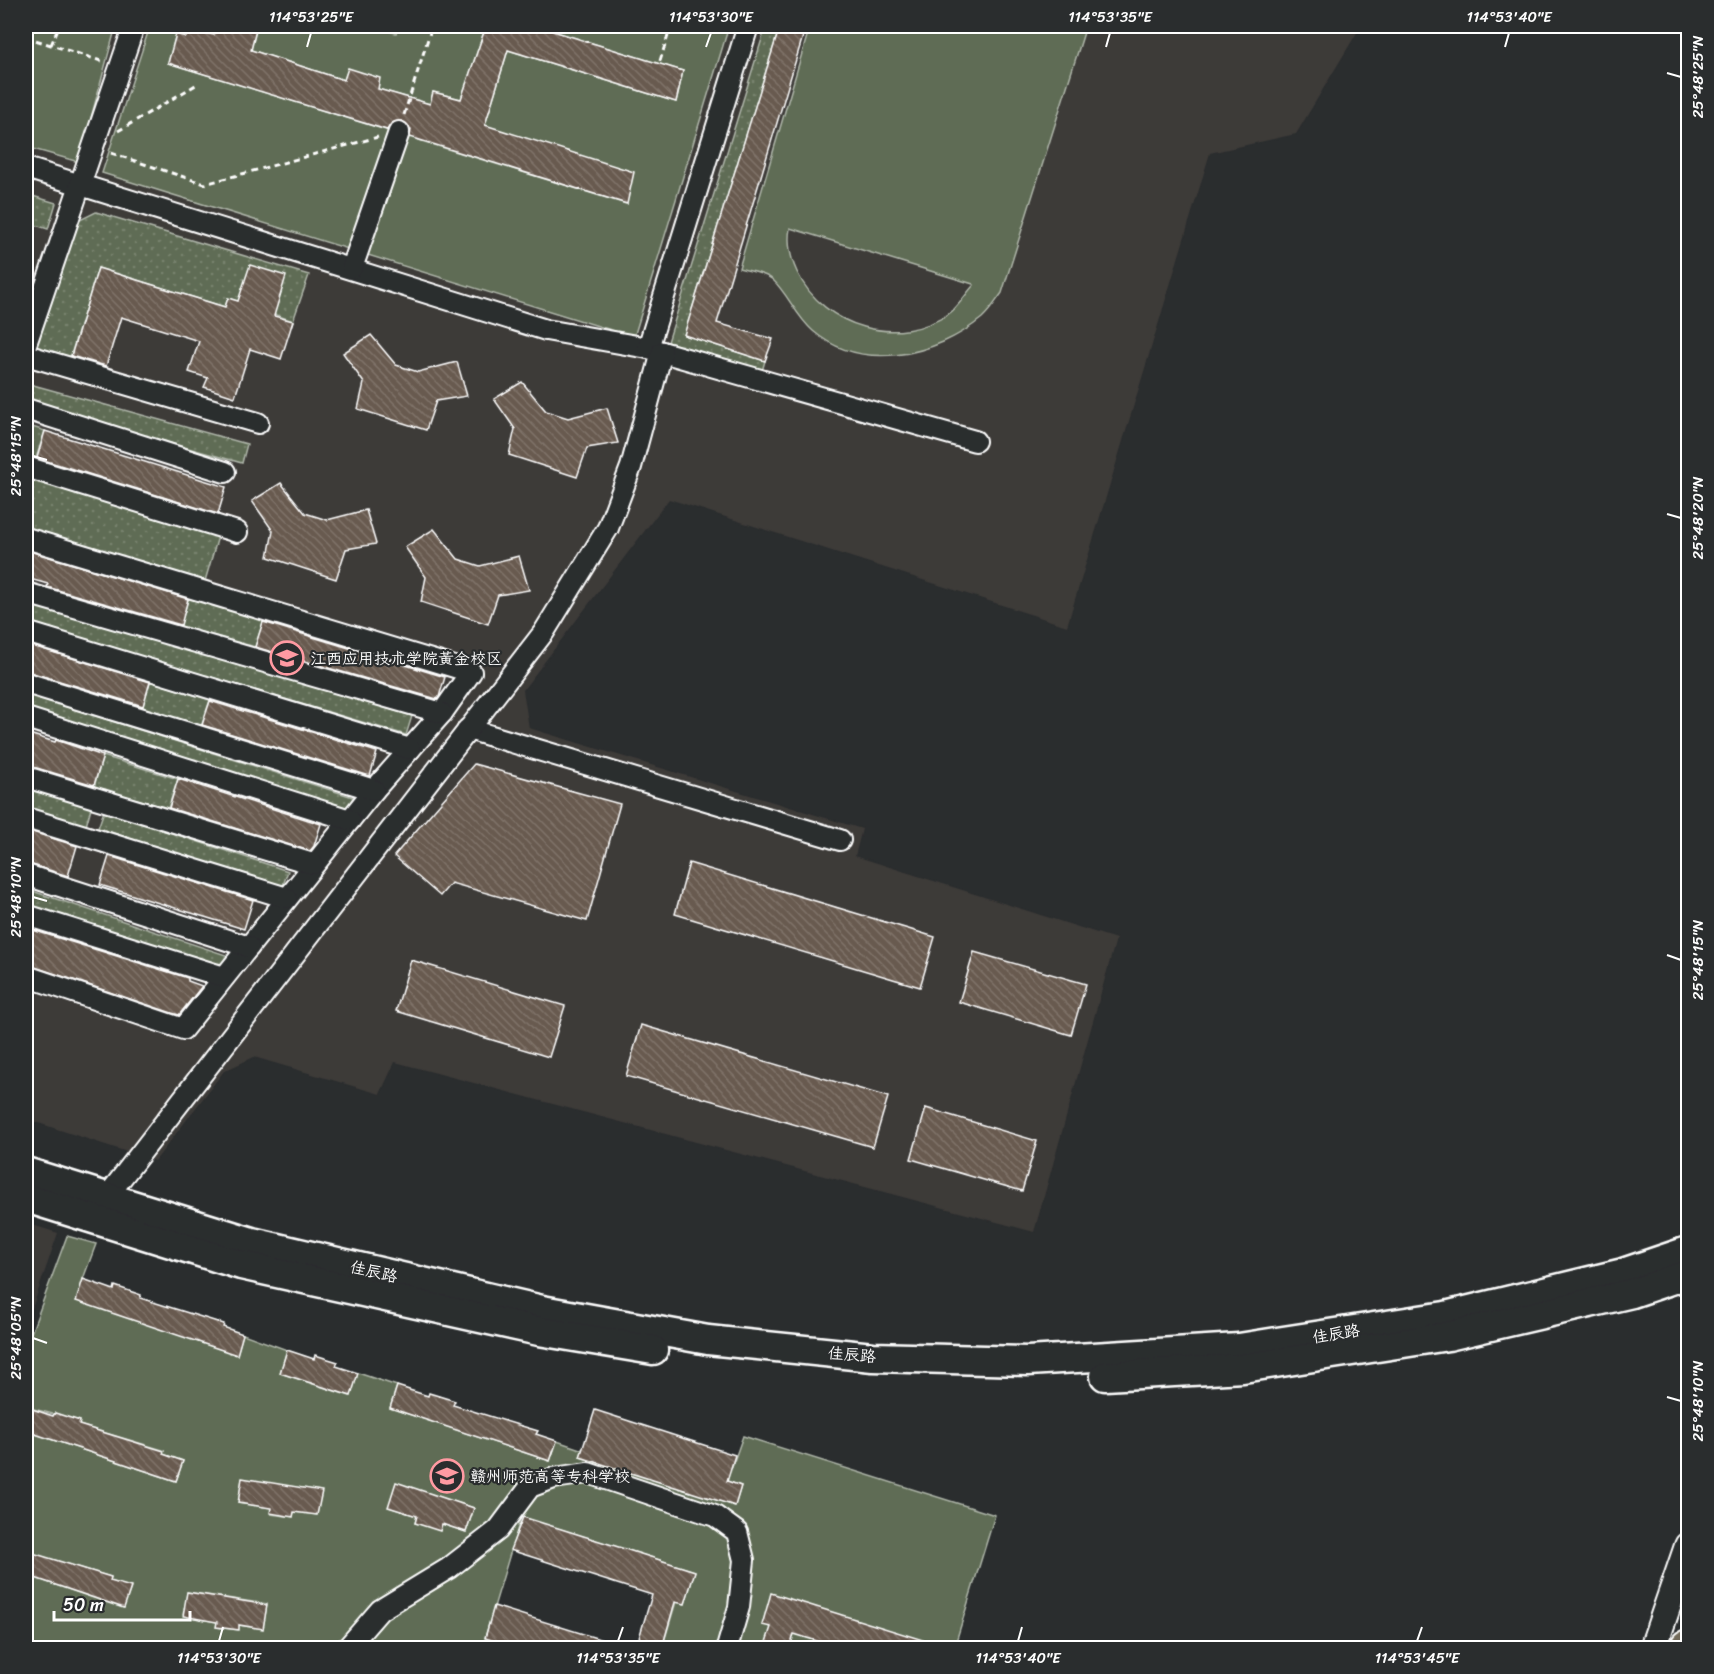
<svg xmlns="http://www.w3.org/2000/svg" width="1714" height="1674" viewBox="0 0 1714 1674" font-family="Sriracha,'LXGW WenKai TC',sans-serif">
	<defs>
		<pattern id="grass-dots" width="8" height="8" patternUnits="userSpaceOnUse" patternTransform="scale(1.5)"><rect width="8" height="8" fill="#5f6c54"/><path d="M2 2h.1M6 6h.1" fill="none" stroke="#77826e" stroke-width="1.8" stroke-linecap="round"/></pattern>
		<pattern id="building-back-hatch" width="6" height="6" patternUnits="userSpaceOnUse" patternTransform="scale(1.5)"><rect width="6" height="6" fill="#685a4f"/><path d="M-1 5l2 2M0 0l6 6M5-1l2 2" fill="none" stroke="#7f7369"/></pattern>
	</defs>
	<rect width="100%" height="100%" fill="#2a2d2e"/>
	<filter id="ink" filterUnits="userSpaceOnUse"><feTurbulence type="fractalNoise" baseFrequency=".0167" numOctaves="2"/><feDisplacementMap in="SourceGraphic" scale="12" xChannelSelector="R" yChannelSelector="G"/><feConvolveMatrix kernelMatrix="1 2 1 2 8 2 1 2 1" color-interpolation-filters="sRGB"/></filter>
	<g filter="url(#ink)">
		<!-- built -->
		<g fill="#3d3a38">
			<path d="M 26,26 L 1361,26 L 1296,134 L 1210,153 L 1067,626 L 669,499 L 523,690 L 529,728 L 862,829 L 855,856 L 1116,939 L 1034,1232 L 395,1062 L 380,1094 L 254,1057 L 224,1071 L 155,1161 L 26,1119 Z"/>
			<path d="M 26,1223 L 58,1233 L 26,1326 Z"/>
		</g>
		<!-- grass -->
		<g fill="url(#grass-dots)" stroke="#afb6aa" stroke-width="1.5">
			<path d="M 766,26 L 780,26 L 684,335 L 765,361 L 762,371 L 668,342 Z"/>
			<path d="M 26,194 L 56,203 L 48,229 L 26,222 Z"/>
			<path d="M 96,212 L 309,275 L 293,321 L 228,298 L 225,307 L 98,268 L 69,361 L 34,346 L 74,223 Z"/>
			<path d="M 26,383 L 247,444 L 242,463 L 26,403 Z"/>
			<path d="M 26,425 L 45,431 L 36,458 L 26,455 Z"/>
			<path d="M 26,475 L 219,533 L 205,581 L 26,527 Z"/>
			<path d="M 189,597 L 264,619 L 255,647 L 180,626 Z"/>
			<path d="M 26,601 L 412,716 L 406,735 L 26,622 Z"/>
			<path d="M 150,681 L 210,700 L 201,727 L 142,709 Z"/>
			<path d="M 26,694 L 353,797 L 348,810 L 26,709 Z"/>
			<path d="M 103,756 L 178,779 L 168,808 L 94,787 Z"/>
			<path d="M 26,786 L 92,804 L 86,826 L 26,809 Z"/>
			<path d="M 104,811 L 288,871 L 282,888 L 98,828 Z"/>
			<path d="M 26,889 L 232,957 L 221,969 L 26,908 Z"/>
		</g>
		<!-- garden -->
		<g fill="#5f6c54" stroke="#afb6aa" stroke-width="1.5" fill-rule="evenodd">
			<path d="M 26,26 L 116,26 L 79,162 L 26,147 Z"/>
			<path d="M 150,26 L 218,26 L 214,35 L 190,30 L 186,37 L 176,34 L 168,63 L 626,204 L 485,125 L 508,50 L 676,102 L 683,71 L 553,31 L 555,26 L 729,26 L 634,337 L 102,173 Z"/>
			<path d="M 257,26 L 371,26 L 396,33 L 399,26 L 486,26 L 461,99 L 433,92 L 430,104 L 378,89 L 348,69 L 344,80 L 251,50 Z"/>
			<path d="M 810,26 L 1086,26 L 1002,293 C 996,301 990,311 982,318 C 936,356 862,373 813,331 C 796,316 787,293 773,280 C 766,273 748,271 739,268 ZM 790,228 L 973,284 L 974,285 C 966,293 959,306 950,313 C 898,349 824,328 797,272 C 790,257 787,244 790,228 Z"/>
			<path d="M 67,1236 L 96,1244 L 83,1279 L 237,1354 L 243,1334 L 287,1350 L 280,1373 L 350,1396 L 358,1373 L 397,1386 L 390,1408 L 550,1461 L 557,1441 L 583,1450 L 580,1457 L 735,1505 L 741,1486 L 727,1481 L 743,1436 L 995,1515 L 954,1648 L 662,1648 L 676,1602 L 685,1604 L 695,1571 L 521,1517 L 485,1637 L 519,1648 L 26,1648 L 26,1575 L 123,1608 L 131,1588 L 110,1581 L 111,1577 L 27,1552 L 26,1431 L 176,1481 L 183,1461 L 163,1454 L 163,1450 L 79,1425 L 80,1421 L 26,1407 L 26,1347 ZM 242,1479 L 321,1491 L 317,1515 L 294,1512 L 293,1517 L 271,1514 L 271,1508 L 238,1503 ZM 396,1483 L 474,1508 L 466,1532 L 442,1524 L 415,1523 L 417,1516 L 389,1507 ZM 187,1592 L 267,1604 L 263,1629 L 239,1625 L 238,1630 L 217,1627 L 217,1622 L 184,1616 Z"/>
		</g>
		<!-- building -->
		<g fill="url(#building-back-hatch)" stroke="#fff" stroke-width="1.5">
			<path d="M 218,26 L 257,26 L 251,50 L 344,80 L 348,68 L 380,78 L 378,89 L 430,104 L 433,92 L 461,99 L 486,26 L 555,26 L 553,31 L 683,71 L 676,102 L 508,50 L 485,125 L 634,172 L 627,204 L 410,137 L 411,129 L 402,121 L 392,123 L 387,130 L 168,63 L 176,34 L 186,37 L 189,30 L 214,35 Z"/>
			<path d="M 780,26 L 806,26 L 717,323 L 773,339 L 765,361 L 684,335 Z"/>
			<path d="M 250,265 L 286,276 L 274,316 L 293,321 L 281,359 L 250,349 L 235,397 L 204,387 L 208,378 L 189,372 L 199,341 L 121,317 L 106,366 L 71,356 L 98,268 L 225,307 L 228,298 L 238,301 Z"/>
			<path d="M 371,335 L 396,365 L 418,372 L 457,362 L 467,396 L 436,401 L 426,430 L 358,409 L 364,383 L 343,353 Z"/>
			<path d="M 522,382 L 546,411 L 568,418 L 607,408 L 618,443 L 587,448 L 577,477 L 509,455 L 515,429 L 494,399 Z"/>
			<path d="M 45,431 L 226,487 L 218,514 L 37,458 Z"/>
			<path d="M 281,483 L 305,513 L 327,520 L 366,510 L 376,544 L 346,549 L 336,579 L 268,557 L 273,531 L 252,501 Z"/>
			<path d="M 434,529 L 458,559 L 480,566 L 519,556 L 529,590 L 498,595 L 488,624 L 421,602 L 426,577 L 405,547 Z"/>
			<path d="M 26,550 L 188,599 L 181,625 L 47,587 L 48,584 L 26,578 Z"/>
			<path d="M 263,622 L 445,677 L 439,697 L 437,699 L 255,647 Z"/>
			<path d="M 26,644 L 150,682 L 143,706 L 26,671 Z"/>
			<path d="M 210,701 L 377,752 L 370,776 L 202,725 Z"/>
			<path d="M 26,733 L 55,742 L 56,740 L 103,756 L 94,785 L 30,766 L 31,763 L 26,761 Z"/>
			<path d="M 474,764 L 620,804 L 587,921 L 451,883 L 440,896 L 394,856 Z"/>
			<path d="M 178,779 L 321,824 L 314,846 L 310,851 L 169,808 Z"/>
			<path d="M 26,830 L 77,846 L 68,876 L 26,863 Z"/>
			<path d="M 109,856 L 253,900 L 244,929 L 100,885 Z"/>
			<path d="M 689,863 L 935,937 L 920,987 L 675,914 Z"/>
			<path d="M 26,928 L 188,978 L 188,981 L 202,986 L 179,1015 L 172,1013 L 26,964 Z"/>
			<path d="M 974,952 L 1086,984 L 1071,1035 L 959,1002 Z"/>
			<path d="M 411,960 L 565,1006 L 549,1057 L 396,1011 Z"/>
			<path d="M 641,1025 L 888,1097 L 873,1147 L 626,1076 Z"/>
			<path d="M 926,1108 L 1037,1141 L 1022,1191 L 911,1159 Z"/>
			<path d="M 83,1279 L 114,1290 L 115,1286 L 141,1295 L 140,1298 L 224,1324 L 223,1327 L 243,1334 L 237,1355 L 76,1301 Z"/>
			<path d="M 287,1350 L 314,1359 L 315,1355 L 338,1362 L 336,1366 L 358,1373 L 351,1396 L 280,1373 Z"/>
			<path d="M 397,1386 L 428,1396 L 429,1393 L 455,1401 L 453,1405 L 538,1431 L 536,1434 L 557,1441 L 550,1461 L 390,1408 Z"/>
			<path d="M 26,1407 L 53,1416 L 55,1413 L 80,1421 L 79,1425 L 164,1451 L 163,1454 L 183,1461 L 176,1481 L 26,1431 Z"/>
			<path d="M 595,1410 L 735,1455 L 727,1481 L 741,1486 L 735,1506 L 580,1457 Z"/>
			<path d="M 242,1478 L 322,1491 L 317,1515 L 294,1512 L 293,1517 L 270,1513 L 271,1508 L 238,1503 Z"/>
			<path d="M 396,1482 L 474,1508 L 466,1532 L 442,1524 L 440,1531 L 415,1523 L 417,1516 L 388,1507 Z"/>
			<path d="M 523,1517 L 695,1571 L 685,1604 L 675,1602 L 662,1648 L 636,1648 L 652,1595 L 510,1550 Z"/>
			<path d="M 26,1551 L 111,1577 L 110,1581 L 131,1587 L 124,1608 L 26,1575 Z"/>
			<path d="M 187,1592 L 267,1605 L 263,1629 L 239,1625 L 239,1630 L 216,1627 L 217,1622 L 183,1616 Z"/>
			<path d="M 771,1593 L 939,1645 L 939,1648 L 840,1648 L 794,1634 L 790,1648 L 764,1648 L 771,1627 L 762,1625 Z"/>
			<path d="M 494,1606 L 619,1645 L 619,1648 L 519,1648 L 485,1638 Z"/>
		</g>
		<g fill="none" stroke-linecap="round" stroke-linejoin="round">
			<!-- minor casing -->
			<g stroke="#fff" stroke-width="24">
				<g id="minor">
					<path d="M 26,168 L 546,330 L 648,348 L 975,441"/>
					<path d="M 352,268 L 399,132"/>
					<path d="M 26,344 L 134,26"/>
					<path d="M 648,348 L 748,26"/>
					<path d="M 26,355 L 258,423"/>
					<path d="M 26,409 L 225,472"/>
					<path d="M 26,467 L 237,532"/>
					<path d="M 26,538 L 471,672 L 442,713 L 374,790 L 183,1029 L 26,976"/>
					<path d="M 26,593 L 442,713"/>
					<path d="M 26,632 L 410,749"/>
					<path d="M 26,683 L 374,790"/>
					<path d="M 26,718 L 350,820"/>
					<path d="M 468,729 L 840,840"/>
					<path d="M 26,777 L 313,864"/>
					<path d="M 26,818 L 287,898"/>
					<path d="M 26,875 L 249,947"/>
					<path d="M 26,915 L 224,977"/>
					<path d="M 106,1198 L 544,632 L 608,528 L 631,467 L 662,352"/>
					<path d="M 347,1648 L 380,1610 L 449,1568 L 498,1530 L 530,1487 L 554,1478 L 588,1473 L 715,1516 L 737,1532 L 744,1560 L 739,1607 L 727,1648"/>
				</g>
			</g>
			<!-- tertiary casing -->
			<g stroke="#fff" stroke-width="30">
				<path id="tertiary" d="M 1653,1648 L 1688,1546"/>
			</g>
			<!-- secondary casing -->
			<g stroke="#fff" stroke-width="33">
				<g id="secondary">
					<path d="M 26,1172 L 252,1242 L 542,1310 L 708,1340 L 873,1357 L 1028,1361 L 1239,1348 L 1445,1316 L 1623,1273 L 1688,1251"/>
					<path d="M 26,1198 L 241,1265 L 539,1331 L 653,1350"/>
					<path d="M 1105,1376 L 1243,1368 L 1448,1336 L 1632,1293 L 1688,1274"/>
				</g>
			</g>
			<!-- primary casing -->
			<g stroke="#fff" stroke-width="36">
				<path id="primary" d="M 1688,1648 L 1688,1646"/>
			</g>
			<!-- path -->
			<g stroke="#fff" stroke-width="3" stroke-dasharray="6 4.5" stroke-linecap="butt">
				<path d="M 26,37 L 104,62"/>
				<path d="M 51,45 L 59,26"/>
				<path d="M 660,61 L 671,26"/>
				<path d="M 404,115 L 432,26"/>
				<path d="M 118,131 L 199,83"/>
				<path d="M 111,153 L 205,184 L 378,137"/>
			</g>
			<!-- minor -->
			<use href="#minor" stroke="#2a2d2e" stroke-width="20"/>
			<!-- tertiary -->
			<use href="#tertiary" stroke="#2a2d2e" stroke-width="26"/>
			<!-- secondary -->
			<use href="#secondary" stroke="#2a2d2e" stroke-width="28"/>
			<!-- primary -->
			<use href="#primary" stroke="#726b5a" stroke-width="32"/>
		</g>
	</g>
	<!-- ticks -->
	<path fill="none" stroke="#fff" stroke-width="2" d="M 307,47 L 311,33M 706,47 L 711,33M 1106,47 L 1110,33M 1505,47 L 1509,33M 1667,73 L 1681,77M 33,456 L 47,460M 1667,514 L 1681,518M 33,897 L 47,901M 1667,955 L 1681,960M 33,1338 L 47,1343M 1667,1397 L 1681,1401M 219,1641 L 223,1627M 618,1641 L 623,1627M 1018,1641 L 1022,1627M 1417,1641 L 1422,1627"/>
	<!-- icons -->
	<defs>
		<g id="university-ring" transform="scale(1.725)"><circle r="9.5" fill="#2a2d2e" stroke="#ff9aa2" stroke-width="1.5"/><path d="M0-5L7-2L0 1L-7-2ZM-4 1L0 2.5L4 1V4Q0 6-4 4Z" fill="#ff9aa2"/></g>
	</defs>
	<g fill-rule="evenodd">
		<use href="#university-ring" x="287" y="658"/>
		<use href="#university-ring" x="447" y="1476"/>
	</g>
	<g text-anchor="middle" stroke-width="4.5" stroke-linejoin="round" paint-order="stroke">
		<!-- poi labels -->
		<g font-size="16" fill="#fff" stroke="#2a2d2e" text-anchor="start">
			<text x="310" y="664">江西应用技术学院黄金校区</text>
			<text x="470" y="1482">赣州师范高等专科学校</text>
		</g>
		<!-- street labels -->
		<g font-size="16" fill="#fff" stroke="#2a2d2e">
			<text transform="translate(374 1271) rotate(13)" y="6">佳辰路</text>
			<text transform="translate(1336 1333) rotate(-9)" y="6">佳辰路</text>
			<text transform="translate(852 1354) rotate(5)" y="6">佳辰路</text>
		</g>
	</g>
	<!-- margin -->
	<rect width="1714" height="1674" fill="none" stroke="#2a2d2e" stroke-width="66"/>
	<!-- scale -->
	<path d="M54 1611v9h136v-9" fill="none" stroke="#ffffff" stroke-width="3"/>
	<text x="63" y="1611" font-size="18" fill="#ffffff" stroke="#2a2d2e" stroke-width="4.5" paint-order="stroke">50 m</text>
	<rect x="33" y="33" width="1648" height="1608" fill="none" stroke="#fff" stroke-width="2"/>
	<g font-size="15" text-anchor="middle" fill="#fff">
		<text x="311" y="22">114°53'25"E</text>
		<text x="711" y="22">114°53'30"E</text>
		<text x="1110" y="22">114°53'35"E</text>
		<text x="1509" y="22">114°53'40"E</text>
		<text transform="translate(1698 77) rotate(-90)" y="5">25°48'25"N</text>
		<text transform="translate(16 456) rotate(-90)" y="5">25°48'15"N</text>
		<text transform="translate(1698 518) rotate(-90)" y="5">25°48'20"N</text>
		<text transform="translate(16 897) rotate(-90)" y="5">25°48'10"N</text>
		<text transform="translate(1698 960) rotate(-90)" y="5">25°48'15"N</text>
		<text transform="translate(16 1338) rotate(-90)" y="5">25°48'05"N</text>
		<text transform="translate(1698 1401) rotate(-90)" y="5">25°48'10"N</text>
		<text x="219" y="1663">114°53'30"E</text>
		<text x="618" y="1663">114°53'35"E</text>
		<text x="1018" y="1663">114°53'40"E</text>
		<text x="1417" y="1663">114°53'45"E</text>
	</g>
</svg>
